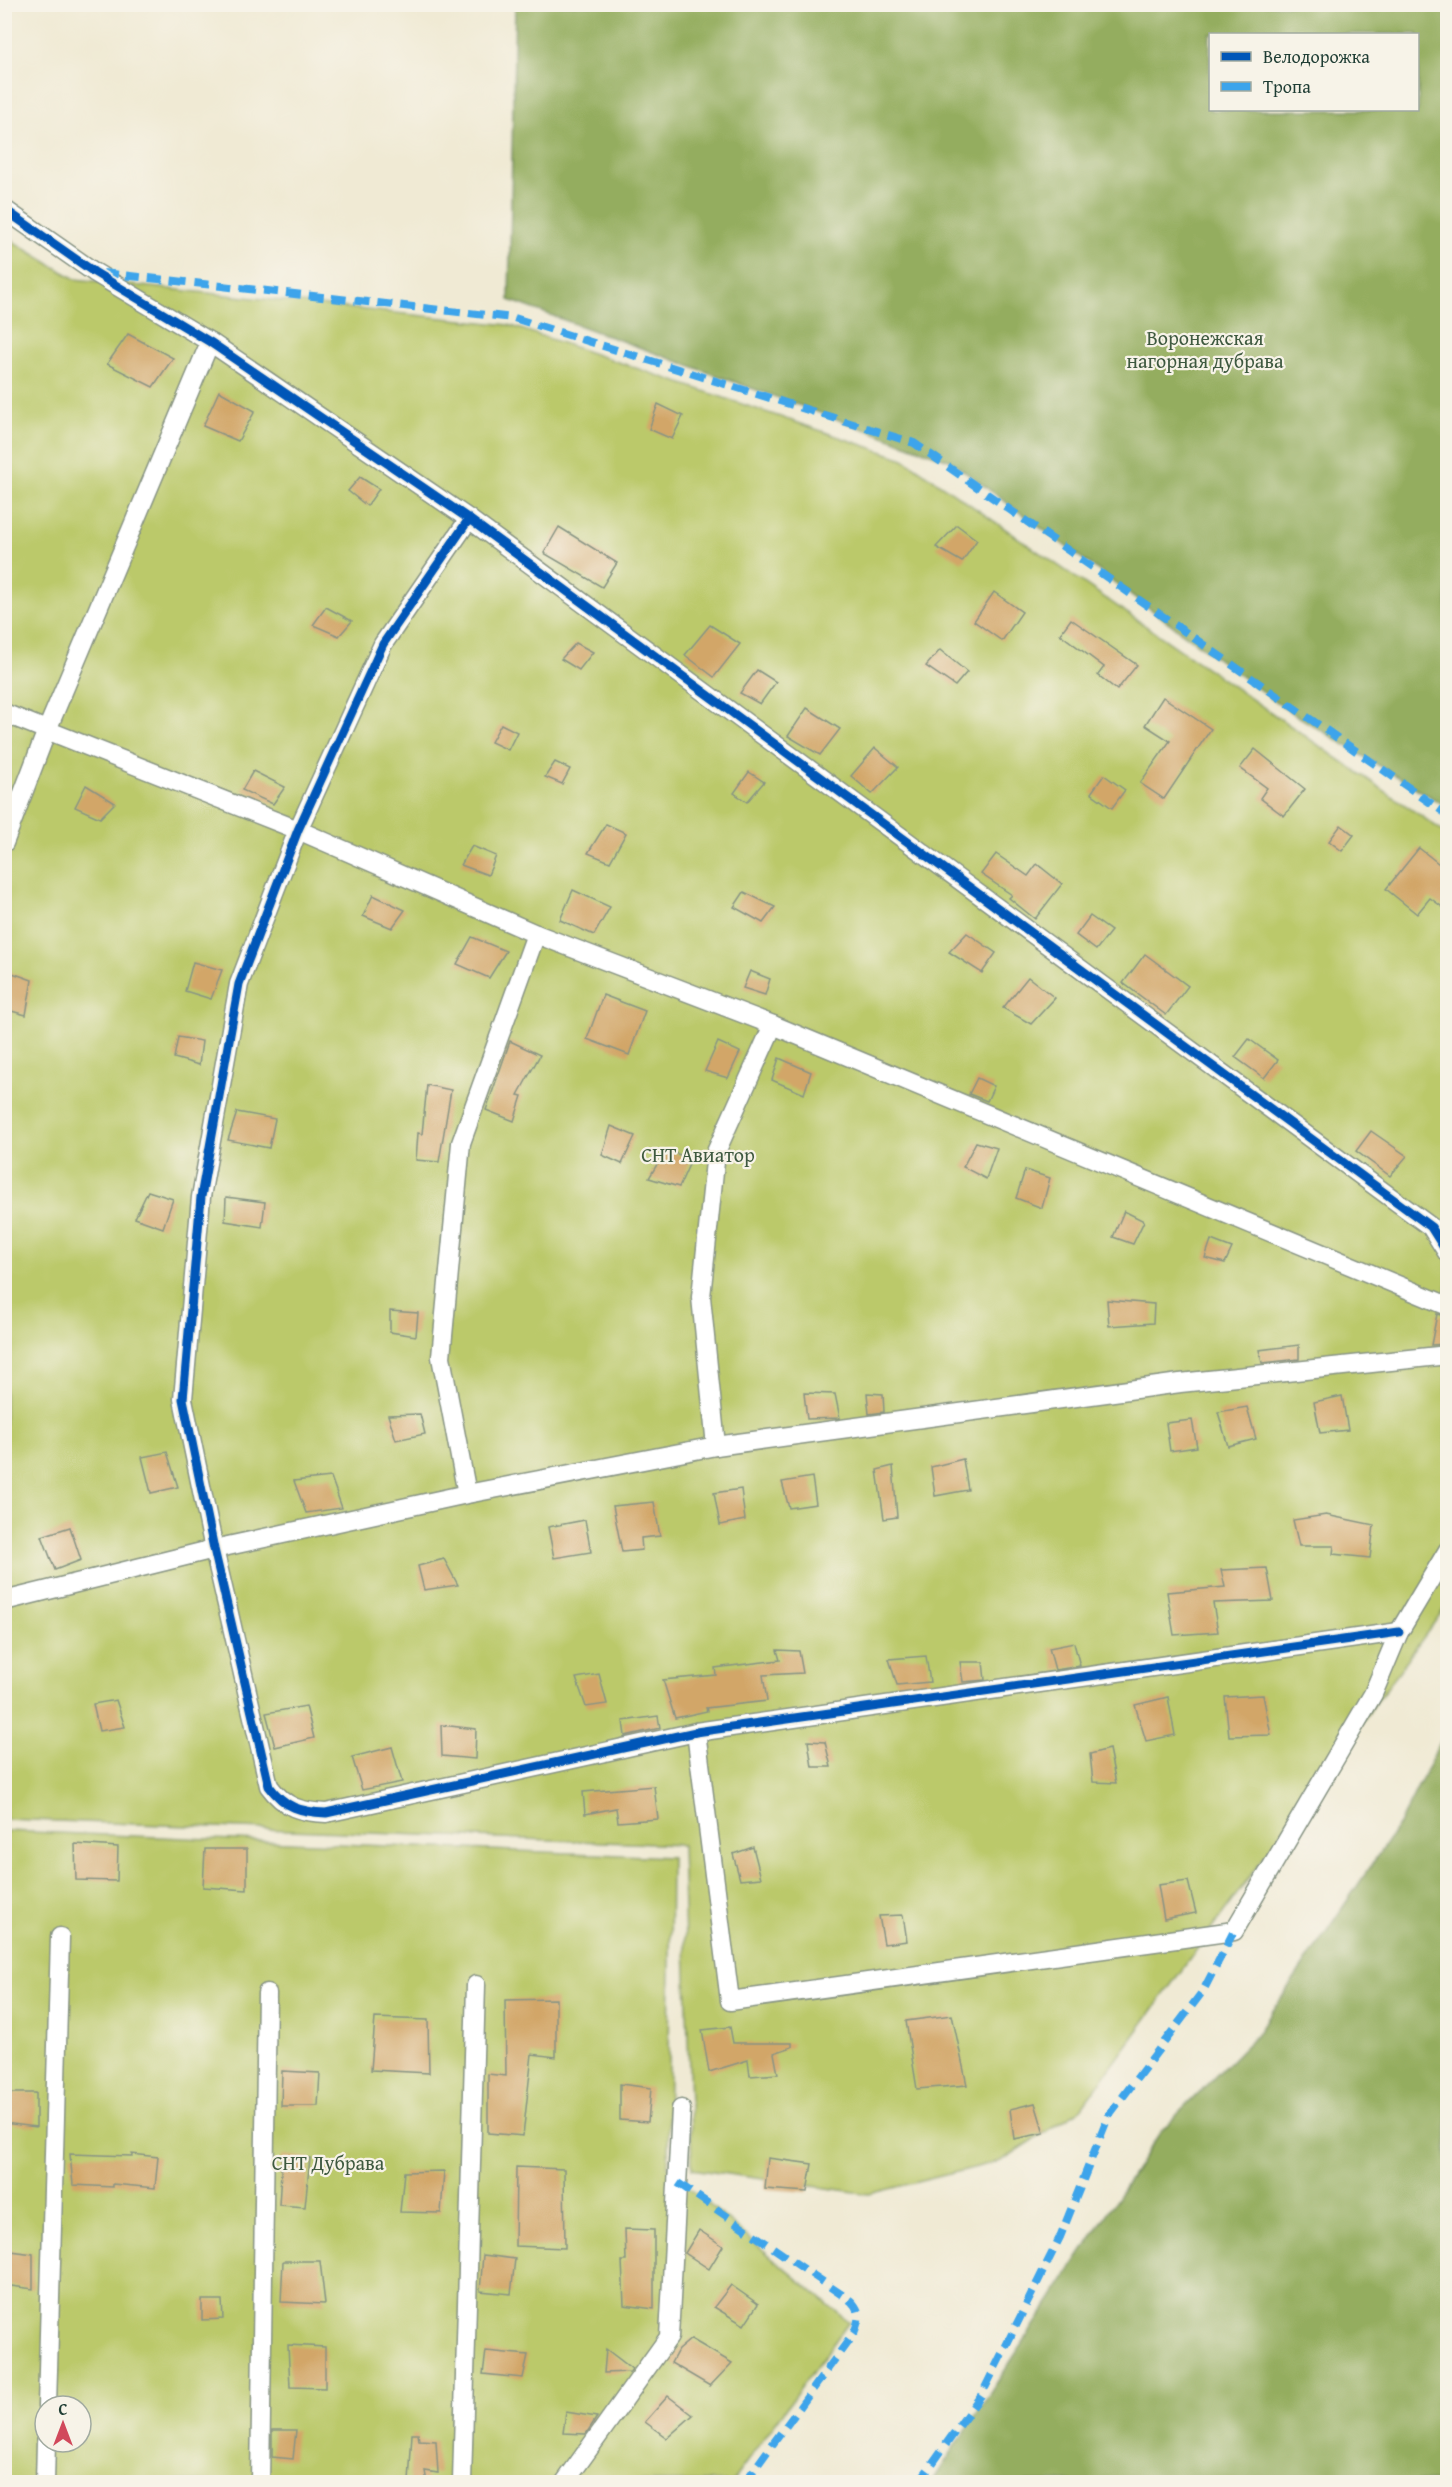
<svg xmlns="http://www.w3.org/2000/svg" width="1452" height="2487" viewBox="0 0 1452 2487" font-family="'Gentium Book Plus',serif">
	<rect width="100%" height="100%" fill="#f7f3e8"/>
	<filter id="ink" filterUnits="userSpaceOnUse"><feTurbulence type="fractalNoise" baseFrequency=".0167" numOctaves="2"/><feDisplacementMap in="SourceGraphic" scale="12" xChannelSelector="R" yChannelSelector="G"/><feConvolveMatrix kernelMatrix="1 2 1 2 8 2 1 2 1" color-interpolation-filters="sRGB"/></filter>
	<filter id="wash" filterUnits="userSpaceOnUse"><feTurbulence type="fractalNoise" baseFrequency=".008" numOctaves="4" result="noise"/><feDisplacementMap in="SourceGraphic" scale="24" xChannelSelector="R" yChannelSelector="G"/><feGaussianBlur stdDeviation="1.35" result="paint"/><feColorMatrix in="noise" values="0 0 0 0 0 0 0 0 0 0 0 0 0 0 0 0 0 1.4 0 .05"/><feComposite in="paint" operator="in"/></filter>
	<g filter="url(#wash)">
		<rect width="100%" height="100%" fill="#f0ead4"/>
		<!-- green -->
		<g fill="#bbc96b" stroke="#6d8350" stroke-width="1.5" fill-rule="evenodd">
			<path d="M 4,236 L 75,279 L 509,325 L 904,459 L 1447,834 L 1447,1605 L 1080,2110 L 1001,2161 L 869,2194 L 692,2169 L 682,1845 L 5,1819 Z"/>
			<path d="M 5,1831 L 671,1857 L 668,2170 L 849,2322 L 732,2482 L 5,2482 ZM 45,2406 L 81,2406 L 81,2442 L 45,2442 Z"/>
		</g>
		<!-- forest -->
		<g fill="#94ad5f" stroke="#5a754a" stroke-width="1.5" fill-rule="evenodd">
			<path d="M 515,5 L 1447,5 L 1447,807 L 1284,708 L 949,460 L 509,300 ZM 1210,34 L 1418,34 L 1418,110 L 1210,110 Z"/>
			<path d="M 1447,1729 L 1447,2482 L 932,2482 L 1161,2131 L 1258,2033 L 1399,1824 Z"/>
		</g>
		<g id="blocks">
			<!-- building -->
			<g fill="#d2a668">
				<path d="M 128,334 L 173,358 L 153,387 L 107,364 Z"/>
				<path d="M 219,391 L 255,411 L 238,441 L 203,426 Z"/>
				<path d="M 658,404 L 683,416 L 672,439 L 649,429 Z"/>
				<path d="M 360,477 L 379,489 L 367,506 L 348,491 Z"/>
				<path d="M 957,525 L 977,540 L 962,562 L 936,547 Z"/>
				<path d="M 559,527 L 617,563 L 602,587 L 544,553 Z"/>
				<path d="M 994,592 L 1022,612 L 1002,641 L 974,621 Z"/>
				<path d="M 326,607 L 352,621 L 339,636 L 313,625 Z"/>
				<path d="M 1071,619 L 1137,665 L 1117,690 L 1098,675 L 1104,667 L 1060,634 Z"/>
				<path d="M 710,625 L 740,644 L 714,677 L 685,655 Z"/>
				<path d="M 576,643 L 593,652 L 579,670 L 561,659 Z"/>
				<path d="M 940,650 L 967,672 L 955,686 L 926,666 Z"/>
				<path d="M 757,670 L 776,682 L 760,704 L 740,693 Z"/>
				<path d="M 1163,697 L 1211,729 L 1164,799 L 1140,783 L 1170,741 L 1145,725 Z"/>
				<path d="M 807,708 L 840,729 L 820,755 L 788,736 Z"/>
				<path d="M 501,724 L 517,732 L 508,750 L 491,742 Z"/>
				<path d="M 875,748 L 898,767 L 872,794 L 851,776 Z"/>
				<path d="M 1255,749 L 1305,789 L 1284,816 L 1260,798 L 1267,788 L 1240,768 Z"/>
				<path d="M 555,762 L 570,769 L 562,784 L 545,777 Z"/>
				<path d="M 253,771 L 285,787 L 273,804 L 242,790 Z"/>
				<path d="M 749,772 L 764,782 L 747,802 L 734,793 Z"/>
				<path d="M 1104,775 L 1125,790 L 1112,808 L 1091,793 Z"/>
				<path d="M 86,785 L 115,803 L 100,818 L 75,807 Z"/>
				<path d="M 606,824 L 626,833 L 610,862 L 588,853 Z"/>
				<path d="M 1341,825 L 1354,835 L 1342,851 L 1329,841 Z"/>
				<path d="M 472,846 L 496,856 L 488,875 L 461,865 Z"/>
				<path d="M 1419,848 L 1448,871 L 1448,911 L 1430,898 L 1417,914 L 1386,889 Z"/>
				<path d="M 996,854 L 1028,876 L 1037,864 L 1062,884 L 1035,919 L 1009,898 L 1012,895 L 981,874 Z"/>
				<path d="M 573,890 L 610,907 L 594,935 L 560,920 Z"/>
				<path d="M 744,892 L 775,907 L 763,923 L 734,907 Z"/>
				<path d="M 373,895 L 405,910 L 392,928 L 363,916 Z"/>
				<path d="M 1090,916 L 1111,931 L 1096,950 L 1076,935 Z"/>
				<path d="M 967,933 L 996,953 L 982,973 L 949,952 Z"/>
				<path d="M 472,937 L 506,951 L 489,978 L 457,964 Z"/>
				<path d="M 1145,954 L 1188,986 L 1166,1015 L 1123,983 Z"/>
				<path d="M 193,962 L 222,970 L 211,999 L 185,991 Z"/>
				<path d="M 4,970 L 32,980 L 26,1015 L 4,1009 Z"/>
				<path d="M 750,971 L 770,979 L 765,995 L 743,988 Z"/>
				<path d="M 1028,977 L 1055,998 L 1031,1024 L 1003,1008 Z"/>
				<path d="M 603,995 L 645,1011 L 629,1055 L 587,1039 Z"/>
				<path d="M 178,1037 L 202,1041 L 199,1065 L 174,1058 Z"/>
				<path d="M 1249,1039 L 1278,1060 L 1264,1078 L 1235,1057 Z"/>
				<path d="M 510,1041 L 540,1055 L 518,1095 L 522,1096 L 514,1121 L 486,1110 Z"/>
				<path d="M 718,1042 L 740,1052 L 728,1078 L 705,1071 Z"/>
				<path d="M 779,1058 L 811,1072 L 804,1094 L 772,1080 Z"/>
				<path d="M 977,1078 L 994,1086 L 987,1101 L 969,1094 Z"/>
				<path d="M 427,1085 L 451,1090 L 439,1162 L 416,1160 L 418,1133 L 422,1134 Z"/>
				<path d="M 237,1112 L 275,1119 L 269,1148 L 228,1140 Z"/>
				<path d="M 611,1126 L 635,1136 L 622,1164 L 602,1155 Z"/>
				<path d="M 1371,1131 L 1407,1156 L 1390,1176 L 1356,1151 Z"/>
				<path d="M 976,1142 L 997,1148 L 986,1179 L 963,1167 Z"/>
				<path d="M 666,1149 L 691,1160 L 679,1187 L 649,1178 Z"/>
				<path d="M 1025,1170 L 1050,1178 L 1042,1208 L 1016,1198 Z"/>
				<path d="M 148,1191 L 173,1199 L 163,1228 L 135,1218 Z"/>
				<path d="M 226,1197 L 265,1202 L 262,1227 L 225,1221 Z"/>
				<path d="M 1124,1211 L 1144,1221 L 1133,1244 L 1113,1237 Z"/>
				<path d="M 1211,1240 L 1232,1248 L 1225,1263 L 1205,1258 Z"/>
				<path d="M 1107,1300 L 1154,1304 L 1153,1323 L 1109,1326 Z"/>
				<path d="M 390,1311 L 418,1313 L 416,1336 L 390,1332 Z"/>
				<path d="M 1437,1314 L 1448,1317 L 1448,1344 L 1431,1345 Z"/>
				<path d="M 1299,1345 L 1299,1359 L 1262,1363 L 1259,1350 Z"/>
				<path d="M 804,1393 L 835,1394 L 840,1418 L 807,1419 Z"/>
				<path d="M 867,1393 L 883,1394 L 884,1412 L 869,1414 Z"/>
				<path d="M 1342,1396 L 1348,1430 L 1320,1433 L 1314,1402 Z"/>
				<path d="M 1247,1407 L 1256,1439 L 1228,1446 L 1218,1412 Z"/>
				<path d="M 420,1414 L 425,1434 L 396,1440 L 388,1415 Z"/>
				<path d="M 1192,1420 L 1197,1447 L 1170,1451 L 1166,1423 Z"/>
				<path d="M 167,1452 L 178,1487 L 151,1493 L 142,1457 Z"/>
				<path d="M 963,1459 L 968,1490 L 935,1496 L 931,1467 Z"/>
				<path d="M 893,1466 L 897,1517 L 884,1519 L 877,1470 Z"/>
				<path d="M 331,1477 L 342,1508 L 306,1513 L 294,1481 Z"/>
				<path d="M 812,1477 L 816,1504 L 789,1508 L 782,1482 Z"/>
				<path d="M 741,1489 L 745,1520 L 720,1525 L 714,1493 Z"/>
				<path d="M 654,1502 L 660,1536 L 641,1538 L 642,1550 L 622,1552 L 613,1506 Z"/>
				<path d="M 1326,1515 L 1374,1525 L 1370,1558 L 1333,1554 L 1334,1546 L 1299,1546 L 1293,1520 Z"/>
				<path d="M 585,1520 L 591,1552 L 554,1558 L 548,1527 Z"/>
				<path d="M 70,1527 L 81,1560 L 55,1570 L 42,1536 Z"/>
				<path d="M 444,1559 L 458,1585 L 424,1590 L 418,1566 Z"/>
				<path d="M 1267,1568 L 1273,1601 L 1213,1603 L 1218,1632 L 1174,1635 L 1167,1592 L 1225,1587 L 1221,1570 Z"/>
				<path d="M 1074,1643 L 1080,1666 L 1055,1670 L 1049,1648 Z"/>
				<path d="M 777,1650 L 799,1651 L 803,1673 L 763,1675 L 767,1701 L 706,1708 L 707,1711 L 675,1718 L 663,1680 L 716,1675 L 715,1668 L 780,1660 Z"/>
				<path d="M 926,1656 L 930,1682 L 897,1685 L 889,1659 Z"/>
				<path d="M 960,1662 L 983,1662 L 985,1680 L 963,1682 Z"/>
				<path d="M 599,1674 L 607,1704 L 586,1707 L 576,1678 Z"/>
				<path d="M 1263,1695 L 1271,1735 L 1229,1736 L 1225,1697 Z"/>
				<path d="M 1168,1697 L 1175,1735 L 1146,1741 L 1135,1705 Z"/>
				<path d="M 116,1700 L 125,1727 L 99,1731 L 93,1704 Z"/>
				<path d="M 306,1706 L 314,1738 L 275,1747 L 266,1713 Z"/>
				<path d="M 658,1716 L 660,1728 L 625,1736 L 623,1721 Z"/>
				<path d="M 441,1725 L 476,1729 L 475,1759 L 442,1756 Z"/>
				<path d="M 808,1741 L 825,1742 L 831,1767 L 812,1767 Z"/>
				<path d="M 392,1747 L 402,1782 L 362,1790 L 352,1757 Z"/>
				<path d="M 1109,1749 L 1116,1783 L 1093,1782 L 1090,1754 Z"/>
				<path d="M 654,1786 L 658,1819 L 618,1822 L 616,1808 L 585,1814 L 583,1792 Z"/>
				<path d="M 75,1844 L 118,1847 L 117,1881 L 76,1880 Z"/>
				<path d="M 753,1847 L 761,1878 L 740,1880 L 733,1854 Z"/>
				<path d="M 205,1849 L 247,1849 L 247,1890 L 203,1887 Z"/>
				<path d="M 1188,1881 L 1196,1913 L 1164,1919 L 1158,1885 Z"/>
				<path d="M 903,1915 L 907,1941 L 884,1944 L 879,1916 Z"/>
				<path d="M 556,1999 L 556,2057 L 532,2054 L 523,2136 L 488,2133 L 488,2074 L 506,2076 L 505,2000 Z"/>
				<path d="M 952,2015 L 967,2085 L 917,2089 L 906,2021 Z"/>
				<path d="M 375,2018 L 428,2020 L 429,2073 L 371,2070 Z"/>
				<path d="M 730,2027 L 733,2043 L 792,2043 L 792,2047 L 774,2053 L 778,2074 L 750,2076 L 748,2060 L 709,2072 L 702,2030 Z"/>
				<path d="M 282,2071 L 320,2073 L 318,2106 L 281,2106 Z"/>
				<path d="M 620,2084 L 651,2088 L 648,2122 L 620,2120 Z"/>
				<path d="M 4,2093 L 36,2093 L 36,2127 L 4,2123 Z"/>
				<path d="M 1035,2103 L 1044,2133 L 1014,2139 L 1010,2109 Z"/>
				<path d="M 70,2154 L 132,2156 L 132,2154 L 158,2157 L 155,2188 L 113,2184 L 113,2187 L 73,2185 Z"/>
				<path d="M 282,2155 L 310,2158 L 305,2207 L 279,2205 Z"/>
				<path d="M 768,2158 L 812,2164 L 807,2192 L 765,2189 Z"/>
				<path d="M 516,2167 L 564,2169 L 565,2248 L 515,2246 Z"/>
				<path d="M 444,2171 L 441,2213 L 400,2212 L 404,2172 Z"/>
				<path d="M 625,2229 L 654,2230 L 654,2309 L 624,2305 L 622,2261 L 626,2261 Z"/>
				<path d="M 699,2230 L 723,2246 L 709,2269 L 685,2253 Z"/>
				<path d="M 4,2250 L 33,2254 L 33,2289 L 4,2285 Z"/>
				<path d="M 483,2255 L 515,2259 L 511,2294 L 480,2291 Z"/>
				<path d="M 283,2261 L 320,2261 L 325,2304 L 281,2302 Z"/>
				<path d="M 731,2285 L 758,2304 L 744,2325 L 714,2307 Z"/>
				<path d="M 202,2300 L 222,2300 L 223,2319 L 202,2320 Z"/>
				<path d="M 691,2339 L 732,2363 L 710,2386 L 671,2363 L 678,2350 Z"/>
				<path d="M 288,2345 L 325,2347 L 325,2388 L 290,2387 Z"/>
				<path d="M 606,2349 L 632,2369 L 630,2372 L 604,2373 Z"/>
				<path d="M 486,2351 L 528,2355 L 523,2378 L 483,2374 Z"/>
				<path d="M 668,2396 L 693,2415 L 667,2438 L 645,2422 Z"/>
				<path d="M 566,2412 L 597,2417 L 586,2434 L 563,2433 Z"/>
				<path d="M 272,2430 L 296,2430 L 293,2459 L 272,2457 Z"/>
				<path d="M 412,2434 L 418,2434 L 419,2440 L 436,2441 L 438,2473 L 425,2471 L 427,2482 L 409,2482 Z"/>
			</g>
		</g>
	</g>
	<g filter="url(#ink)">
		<use href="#blocks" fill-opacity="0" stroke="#889484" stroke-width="1.5"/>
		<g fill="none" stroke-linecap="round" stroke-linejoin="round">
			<!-- minor casing -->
			<g stroke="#889484" stroke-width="21">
				<g id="minor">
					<path d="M 4,209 L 94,272 L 210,342 L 469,519 L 1431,1227 L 1448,1254"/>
					<path d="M 469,519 L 383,644 L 298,830 L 239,984 L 201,1197 L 183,1399 L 214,1549 L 269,1786 C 285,1808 301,1812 326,1813 L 696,1732 L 1399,1632"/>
					<path d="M 4,713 L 298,830 L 536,934 L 773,1025 L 1448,1306"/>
					<path d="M 4,843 L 47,730 L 210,342"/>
					<path d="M 716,1446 L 701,1297 L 716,1152 L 773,1025"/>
					<path d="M 467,1494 L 441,1357 L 461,1143 L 536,934"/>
					<path d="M 4,1601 L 214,1549 L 467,1494 L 716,1446 L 1180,1383 L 1448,1355"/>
					<path d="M 696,1732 L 730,2001 L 1234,1931 L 1373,1694 L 1399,1632 L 1448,1550"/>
					<path d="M 47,2406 L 60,1937"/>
					<path d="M 45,2482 L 46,2442"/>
					<path d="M 260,2482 L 267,1993"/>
					<path d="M 462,2482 L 476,1985"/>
					<path d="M 565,2482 L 669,2337 L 681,2109"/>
				</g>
			</g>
			<!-- minor -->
			<use href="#minor" stroke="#fff" stroke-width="18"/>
			<!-- quiet -->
			<g stroke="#3da4eb" stroke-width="8" stroke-dasharray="15 8" stroke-linecap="butt">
				<path d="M 103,273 L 514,318 L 914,443 L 1448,815"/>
				<path d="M 678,2183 L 851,2301 C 862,2312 859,2320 854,2333 L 745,2482"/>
				<path d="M 919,2482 L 982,2394 L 1060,2237 L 1109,2115 L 1203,1991 L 1234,1931"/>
			</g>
			<!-- cycleway casing -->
			<g stroke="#f7f3e8" stroke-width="13">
				<g id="cycleway">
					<path d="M 4,209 L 94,272 L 210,342 L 469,519 L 1431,1227 L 1448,1254"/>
					<path d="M 469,519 L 383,644 L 298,830 L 239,984 L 201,1197 L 183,1399 L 214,1549 L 269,1786 C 285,1808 301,1812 326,1813 L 696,1732 L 1399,1632"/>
				</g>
			</g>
			<!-- cycleway -->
			<use href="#cycleway" stroke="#0057b8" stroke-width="9"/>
		</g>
	</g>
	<g text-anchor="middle" stroke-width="4.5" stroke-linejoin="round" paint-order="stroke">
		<!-- park labels -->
		<g font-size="20" fill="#3e593f" stroke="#f7f3e8">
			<text x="1205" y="345">Воронежская<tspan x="1205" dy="23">нагорная дубрава</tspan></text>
			<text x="698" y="1162">СНТ Авиатор</text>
			<text x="328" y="2170">СНТ Дубрава</text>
		</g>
	</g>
	<!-- margin -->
	<rect width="1452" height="2487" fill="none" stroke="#f7f3e8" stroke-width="24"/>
	<!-- legend -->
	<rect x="1209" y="33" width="210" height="78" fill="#f7f3e8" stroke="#a1aaa0" stroke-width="1.5"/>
	<rect x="1221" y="52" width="30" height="9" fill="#0057b8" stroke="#a1aaa0" stroke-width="1.5"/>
	<text x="1263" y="63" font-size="18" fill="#1f3d34">Велодорожка</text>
	<rect x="1221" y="82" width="30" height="9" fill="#3da4eb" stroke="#a1aaa0" stroke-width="1.5"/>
	<text x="1263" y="93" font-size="18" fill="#1f3d34">Тропа</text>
	<!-- north arrow -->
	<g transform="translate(63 2424)"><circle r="28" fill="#f7f3e8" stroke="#a1aaa0" stroke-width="1.5"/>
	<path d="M0-4.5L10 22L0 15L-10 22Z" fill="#d1495b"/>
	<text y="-9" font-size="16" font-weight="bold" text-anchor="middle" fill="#1f3d34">С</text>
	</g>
</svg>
